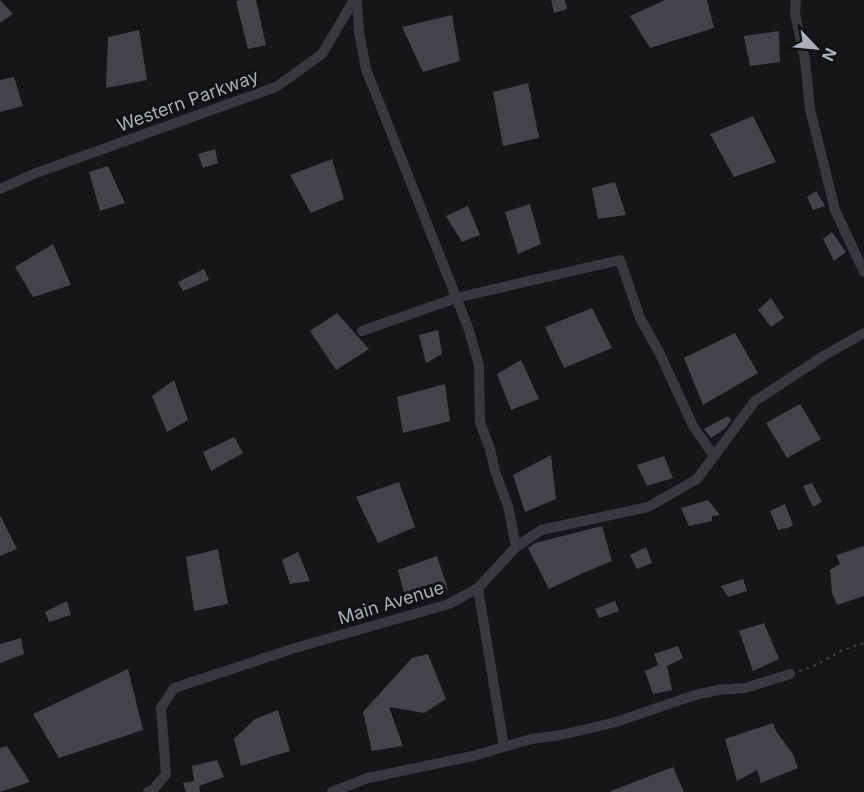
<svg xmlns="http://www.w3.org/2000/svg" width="864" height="792" viewBox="0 0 864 792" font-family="Inter,sans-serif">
	<rect width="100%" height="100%" fill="#161618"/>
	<!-- building -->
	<g fill="#424448">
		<path d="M 0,0 L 13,14 L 0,23 Z"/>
		<path d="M 241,0 L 256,0 L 266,45 L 248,49 L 236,1 Z"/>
		<path d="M 551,0 L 565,0 L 567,9 L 554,13 Z"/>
		<path d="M 665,0 L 707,0 L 714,28 L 650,48 L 630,16 Z"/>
		<path d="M 452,15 L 460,61 L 423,72 L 402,27 Z"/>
		<path d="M 139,30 L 147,80 L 106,88 L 108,37 Z"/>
		<path d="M 779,31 L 780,62 L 750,66 L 744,36 Z"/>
		<path d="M 14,77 L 23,106 L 0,112 L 0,80 Z"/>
		<path d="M 528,83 L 539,138 L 503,146 L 493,92 Z"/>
		<path d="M 753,116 L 776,162 L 734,177 L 710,134 Z"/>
		<path d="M 215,149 L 218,163 L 203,168 L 198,154 Z"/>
		<path d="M 332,159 L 344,199 L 311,213 L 290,175 Z"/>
		<path d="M 108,166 L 125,203 L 100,211 L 89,172 Z"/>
		<path d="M 615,182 L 626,215 L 598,219 L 592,188 Z"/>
		<path d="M 816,191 L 825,206 L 813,210 L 807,197 Z"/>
		<path d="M 530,204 L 541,244 L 518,254 L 505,212 Z"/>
		<path d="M 468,206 L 480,235 L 462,242 L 446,216 Z"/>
		<path d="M 832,232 L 846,252 L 834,261 L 823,239 Z"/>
		<path d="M 53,244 L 71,285 L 33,297 L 15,267 Z"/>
		<path d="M 204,269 L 209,280 L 183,291 L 178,282 Z"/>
		<path d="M 771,298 L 784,318 L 771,327 L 758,310 Z"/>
		<path d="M 592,308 L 612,348 L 564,368 L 545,327 Z"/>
		<path d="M 337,313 L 369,349 L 336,370 L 310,331 Z"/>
		<path d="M 438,330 L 442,354 L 426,363 L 419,335 Z"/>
		<path d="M 735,333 L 758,373 L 703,405 L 684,358 Z"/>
		<path d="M 521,360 L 539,399 L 511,410 L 497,374 Z"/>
		<path d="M 174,380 L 188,420 L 167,432 L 152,396 Z"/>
		<path d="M 445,384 L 450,421 L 403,433 L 397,397 Z"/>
		<path d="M 800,404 L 821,439 L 787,458 L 766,423 Z"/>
		<path d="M 728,416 L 731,420 L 726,428 L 711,438 L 704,429 Z"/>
		<path d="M 234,437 L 243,453 L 211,471 L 203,452 Z"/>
		<path d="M 551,455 L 556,499 L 525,512 L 513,475 Z"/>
		<path d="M 664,456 L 673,478 L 647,486 L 637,465 Z"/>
		<path d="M 399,482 L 415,527 L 378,543 L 356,497 Z"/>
		<path d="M 812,483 L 822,502 L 813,507 L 803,486 Z"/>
		<path d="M 708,500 L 720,515 L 712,516 L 712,521 L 689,526 L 681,508 Z"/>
		<path d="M 785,504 L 793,525 L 786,529 L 785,528 L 778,530 L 770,511 Z"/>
		<path d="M 0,515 L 17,549 L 0,556 Z"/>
		<path d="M 602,526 L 612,561 L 581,574 L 549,589 L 528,548 L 535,543 Z"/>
		<path d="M 864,546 L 864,596 L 837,605 L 832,593 L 830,570 L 840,564 L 836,555 Z"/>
		<path d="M 646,547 L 652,563 L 637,569 L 630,555 Z"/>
		<path d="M 218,549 L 228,604 L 194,611 L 186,557 Z"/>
		<path d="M 298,552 L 310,581 L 290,584 L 282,560 Z"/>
		<path d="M 437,556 L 448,590 L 407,604 L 398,570 Z"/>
		<path d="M 743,579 L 747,591 L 728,597 L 721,586 Z"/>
		<path d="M 67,601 L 71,615 L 49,622 L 45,612 Z"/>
		<path d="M 615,601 L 619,611 L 599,618 L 595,609 Z"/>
		<path d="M 764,623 L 779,659 L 753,671 L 739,631 Z"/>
		<path d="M 21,638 L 24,654 L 0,663 L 0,644 Z"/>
		<path d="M 678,646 L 683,658 L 667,666 L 672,690 L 653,694 L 645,671 L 658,665 L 654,654 Z"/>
		<path d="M 428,654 L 446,699 L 424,713 L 389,707 L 403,746 L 372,751 L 363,712 L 412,658 Z"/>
		<path d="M 128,669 L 143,730 L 59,758 L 33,714 Z"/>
		<path d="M 278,710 L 290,751 L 241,766 L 234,739 L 255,719 Z"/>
		<path d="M 773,723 L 776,731 L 793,754 L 798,768 L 761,783 L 757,770 L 737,781 L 725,739 Z"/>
		<path d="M 7,746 L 30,782 L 0,792 L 0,748 Z"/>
		<path d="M 217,760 L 224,777 L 199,786 L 200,792 L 186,792 L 183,783 L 194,781 L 192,766 Z"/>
		<path d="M 673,767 L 684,792 L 611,792 L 611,791 Z"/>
	</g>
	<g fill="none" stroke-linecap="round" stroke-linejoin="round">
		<!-- path -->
		<path stroke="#3d4044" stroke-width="2" stroke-dasharray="3 4.5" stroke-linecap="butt" d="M 799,671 L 812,667 L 843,650 L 864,643"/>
		<!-- minor -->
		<g stroke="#37393d" stroke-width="10">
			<path d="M 357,0 L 359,32 L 366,69 L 469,330 L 479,366 L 480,422 L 490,449 L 495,471 L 508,506 L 516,547"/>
			<path d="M 796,0 L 795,14 L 805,60 L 810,109 L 835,210 L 864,272"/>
			<path d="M 0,189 L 36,173 L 276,87 L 322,54 L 354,0"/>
			<path d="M 362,331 L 456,298 L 620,260 L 640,318 L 660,354 L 693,426 L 714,456"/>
			<path d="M 478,588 L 504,747"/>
			<path d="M 148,792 L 153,790 L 166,774 L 161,708 L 174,688 L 295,648 L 449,604 L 478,588 L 516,547 L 541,530 L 648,507 L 697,479 L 755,401 L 825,355 L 864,333"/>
			<path d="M 332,792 L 368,778 L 473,756 L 531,739 L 561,735 L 616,722 L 695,695 L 718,690 L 745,688 L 790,674"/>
		</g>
	</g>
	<g text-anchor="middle" stroke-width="6" stroke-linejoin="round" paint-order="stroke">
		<!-- street labels -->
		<g font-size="18" fill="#a8afb8" stroke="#111113">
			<text transform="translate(188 101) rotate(-20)" y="6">Western Parkway</text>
			<text transform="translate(391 603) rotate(-17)" y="6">Main Avenue</text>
		</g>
	</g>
	<!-- north arrow -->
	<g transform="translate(816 48) rotate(116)" stroke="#111113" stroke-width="4.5" paint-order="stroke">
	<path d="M0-4.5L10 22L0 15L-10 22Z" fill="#a8afb8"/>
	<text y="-9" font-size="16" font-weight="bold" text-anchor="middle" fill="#a8afb8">N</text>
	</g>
</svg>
